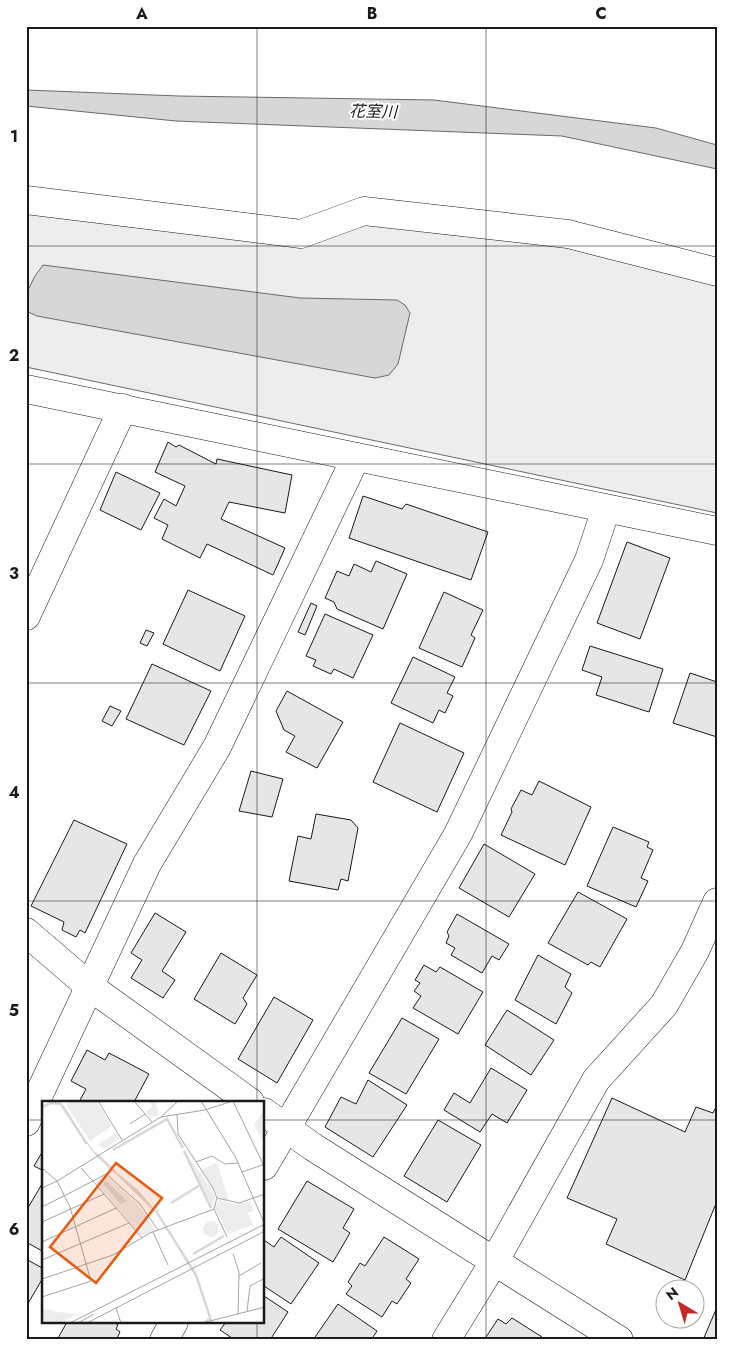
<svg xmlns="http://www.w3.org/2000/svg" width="743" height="1366" viewBox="0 0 743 1366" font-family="Jost,'Noto Sans JP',sans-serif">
	<rect width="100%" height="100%" fill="#fff"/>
	<!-- built -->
	<path fill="#ededed" stroke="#6a6a6a" d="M 26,211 L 297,245 L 372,221 L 539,243 L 637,260 L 717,282 L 717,513 L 26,367 Z"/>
	<!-- water -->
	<g fill="#d7d7d7" stroke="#6a6a6a">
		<path d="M 26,90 L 179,96 L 434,100 L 656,128 L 717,145 L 717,169 L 562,136 L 176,121 L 26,106 Z"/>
		<path d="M 43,265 L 300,298 L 397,300 L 405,305 L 410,313 L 398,364 L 389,375 L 375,378 L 37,316 L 26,311 L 26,294 L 35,276 Z"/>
	</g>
	<!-- building -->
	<g fill="#e6e6e6" stroke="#1a1a1a">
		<path d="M 168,442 L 176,447 L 179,445 L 216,464 L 217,459 L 292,475 L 285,513 L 229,502 L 221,519 L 285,548 L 273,575 L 207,544 L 200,558 L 162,539 L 168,525 L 154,518 L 164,499 L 176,506 L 185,486 L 155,472 Z"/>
		<path d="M 116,472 L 160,493 L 141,530 L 100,510 Z"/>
		<path d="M 363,496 L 402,509 L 406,504 L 488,532 L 471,580 L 349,538 Z"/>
		<path d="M 627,542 L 670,558 L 640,639 L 597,623 Z"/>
		<path d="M 376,561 L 407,574 L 383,629 L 337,609 L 334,602 L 325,598 L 337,571 L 349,576 L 354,564 L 371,572 Z"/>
		<path d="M 188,590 L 245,616 L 220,671 L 163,644 Z"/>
		<path d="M 444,592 L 483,610 L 471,635 L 475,638 L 462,667 L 419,648 Z"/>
		<path d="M 311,603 L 317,606 L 305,635 L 298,632 Z"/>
		<path d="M 325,614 L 373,635 L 353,678 L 334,669 L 331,674 L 313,666 L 316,660 L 306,656 Z"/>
		<path d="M 146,630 L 154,633 L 147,646 L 140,643 Z"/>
		<path d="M 590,646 L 663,669 L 649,712 L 596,695 L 602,677 L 582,670 Z"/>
		<path d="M 413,657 L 455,677 L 447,693 L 453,696 L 445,713 L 439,710 L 433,723 L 391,703 Z"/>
		<path d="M 152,664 L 211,691 L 184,745 L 126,719 Z"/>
		<path d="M 690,673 L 717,682 L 717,737 L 673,723 Z"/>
		<path d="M 287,691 L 343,722 L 317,768 L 286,752 L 295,736 L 284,730 L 276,711 Z"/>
		<path d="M 110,706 L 121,711 L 112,726 L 102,721 Z"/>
		<path d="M 400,723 L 464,753 L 437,812 L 373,782 Z"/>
		<path d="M 251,771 L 283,779 L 272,817 L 239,811 Z"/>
		<path d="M 539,781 L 591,807 L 565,865 L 501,835 L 512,812 L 511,809 L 521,790 L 532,795 Z"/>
		<path d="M 316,814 L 351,820 L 358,828 L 348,881 L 341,879 L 338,890 L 289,881 L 298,836 L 311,839 Z"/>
		<path d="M 74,820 L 127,844 L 85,933 L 80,930 L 76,937 L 62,930 L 64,922 L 31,906 Z"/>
		<path d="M 613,827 L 649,842 L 647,847 L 653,850 L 641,878 L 648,881 L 636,907 L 587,886 Z"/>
		<path d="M 484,844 L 535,874 L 509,917 L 459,888 Z"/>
		<path d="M 578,892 L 627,919 L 600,967 L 591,962 L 588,965 L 548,943 Z"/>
		<path d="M 155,913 L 186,932 L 162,971 L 175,980 L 163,998 L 131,978 L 142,960 L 131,953 Z"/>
		<path d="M 457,914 L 509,944 L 499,960 L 492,956 L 482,973 L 451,955 L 455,948 L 446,943 L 449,936 L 447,932 Z"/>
		<path d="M 221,953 L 257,975 L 243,998 L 247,1004 L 235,1024 L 194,999 Z"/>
		<path d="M 538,955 L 571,974 L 565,987 L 572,993 L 556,1024 L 515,1000 Z"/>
		<path d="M 424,965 L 436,972 L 440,967 L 483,992 L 458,1034 L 413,1008 L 421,996 L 414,991 L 420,983 L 415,980 Z"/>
		<path d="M 274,997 L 313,1020 L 277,1083 L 238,1059 Z"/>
		<path d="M 507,1010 L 554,1040 L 531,1075 L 485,1045 Z"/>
		<path d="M 402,1018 L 439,1039 L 406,1094 L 369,1073 Z"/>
		<path d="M 87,1050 L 105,1060 L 109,1053 L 149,1074 L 134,1102 L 79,1102 L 86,1089 L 71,1081 Z"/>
		<path d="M 491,1068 L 527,1090 L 507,1123 L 492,1114 L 480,1132 L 444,1110 L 454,1093 L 470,1103 Z"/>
		<path d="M 368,1080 L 407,1105 L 373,1157 L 325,1127 L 341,1097 L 356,1104 Z"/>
		<path d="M 612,1098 L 685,1132 L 696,1107 L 713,1113 L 717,1105 L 717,1201 L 685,1280 L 606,1244 L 617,1219 L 567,1198 Z"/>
		<path d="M 438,1120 L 481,1145 L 447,1202 L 404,1176 Z"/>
		<path d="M 44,1149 L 44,1171 L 34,1166 Z"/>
		<path d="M 307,1181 L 354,1209 L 343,1228 L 350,1233 L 333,1262 L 278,1229 Z"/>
		<path d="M 42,1184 L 44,1185 L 44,1252 L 26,1242 L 26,1211 Z"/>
		<path d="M 281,1237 L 319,1263 L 291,1304 L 264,1286 L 264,1240 L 274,1247 Z"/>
		<path d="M 384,1237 L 419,1259 L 406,1279 L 411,1283 L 397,1304 L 392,1301 L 382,1317 L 346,1294 L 352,1286 L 348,1282 L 360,1263 L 365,1266 Z"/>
		<path d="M 26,1259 L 44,1269 L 44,1276 L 26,1307 Z"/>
		<path d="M 264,1296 L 288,1312 L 270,1340 L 235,1340 L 220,1330 L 226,1322 L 264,1322 Z"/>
		<path d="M 338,1304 L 377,1331 L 371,1340 L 313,1340 Z"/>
		<path d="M 717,1307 L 717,1340 L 703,1340 Z"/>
		<path d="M 512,1318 L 542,1337 L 539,1340 L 484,1340 L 498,1319 L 506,1324 Z"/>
		<path d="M 67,1322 L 114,1322 L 118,1325 L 116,1329 L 120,1332 L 116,1340 L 57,1340 Z"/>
	</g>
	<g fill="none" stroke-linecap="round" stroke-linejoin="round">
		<!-- minor casing -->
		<g stroke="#1a1a1a" stroke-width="29">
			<g id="minor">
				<path d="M 26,200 L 301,234 L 364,211 L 568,234 L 717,272"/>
				<path d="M 26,389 L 717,531"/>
				<path d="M 26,616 L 123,408"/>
				<path d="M 26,932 L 89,986 L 250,1102"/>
				<path d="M 264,1112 L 313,1147 L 619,1340"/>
				<path d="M 26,1122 L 147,864 L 217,747 L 356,457"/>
				<path d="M 264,1166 L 458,834 L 589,560 L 606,509"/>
				<path d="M 164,1340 L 174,1322"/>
				<path d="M 446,1340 L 494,1262 L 596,1080 L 664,1005 L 695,951 L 717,902"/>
			</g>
		</g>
		<!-- minor -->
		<use href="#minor" stroke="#fff" stroke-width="28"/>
	</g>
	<!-- grid -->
	<path fill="none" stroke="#1a1a1a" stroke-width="1" stroke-opacity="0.55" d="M 257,26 L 257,1102M 486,26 L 486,1340M 26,246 L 717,246M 26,464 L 717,464M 26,683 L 717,683M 26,901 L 717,901M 26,1120 L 44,1120M 264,1120 L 717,1120M 257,1322 L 257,1340"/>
	<g text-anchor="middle" stroke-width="4" stroke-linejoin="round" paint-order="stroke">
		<!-- water labels -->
		<g font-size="16" font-style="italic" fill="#1a1a1a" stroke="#fff">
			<text transform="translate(373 111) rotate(1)" y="6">花室川</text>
		</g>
	</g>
	<!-- overview -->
	<g transform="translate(42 1101)">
		<rect width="222" height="222" fill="#fff"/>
		<path d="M 28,0 L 54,0 L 70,25 L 48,40 L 24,4 ZM 113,0 L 117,14 L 108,17 L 104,11 L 110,6 L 108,2 ZM 222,8 L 222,38 L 220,39 L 212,24 ZM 74,32 L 78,37 L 61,48 L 57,43 ZM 142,50 L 170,88 L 173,96 L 170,106 ZM 175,61 L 187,100 L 177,96 L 160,69 ZM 65,76 L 96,103 L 114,129 L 99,135 L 54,81 ZM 177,99 L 193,103 L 208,101 L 212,109 L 206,112 L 211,124 L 186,133 L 173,107 ZM161 128a8 8 0 1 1 16 0a8 8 0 1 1-16 0ZM 0,207 L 15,211 L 36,213 L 19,222 L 0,222 Z" fill="#ededed"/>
		<path d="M 42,37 L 57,57 L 96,89 L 114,110 L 117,108 L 116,111 L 155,173 L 171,222 L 168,219 L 161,221 L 167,217 L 153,175 L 114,112 L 49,49 ZM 64,80 L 84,99 L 84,101 L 79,103 L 61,83 Z" fill="#d7d7d7"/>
		<path fill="none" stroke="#d7d7d7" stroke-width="2.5" d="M 0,6 L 9,2 L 19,3 L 45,43M 71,49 L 125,18 L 141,47M 142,50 L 169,107M 53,52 L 73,71M 129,102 L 158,84M 151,153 L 182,135"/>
		<path fill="none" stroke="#a3a3a3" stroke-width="1" d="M 56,0 L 80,39M 92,0 L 110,21M 159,0 L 194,57 L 223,124M 191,0 L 221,63M 163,9 L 191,0M 135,13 L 136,33 L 171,87 L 175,97 L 172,108 L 185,136M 119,16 L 136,0M 88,23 L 103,13M 154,61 L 170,55 L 183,63 L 196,62M 0,67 L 15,80 L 119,16 L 163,9M 39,67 L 51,80 L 64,73 L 98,103 L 116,129M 200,71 L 223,63M 0,87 L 15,80 L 28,106 L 49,180 L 0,196M 175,97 L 197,102 L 223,93M 0,106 L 51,80 L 100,137M 0,121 L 62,93M 111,131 L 126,164M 0,141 L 74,107M 191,153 L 197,171 L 196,212M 0,159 L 87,122M 197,175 L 219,162M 0,178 L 71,154 L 108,132 L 172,108M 74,207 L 79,222M 205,210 L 208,185 L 223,177M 28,222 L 223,123M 36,222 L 52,213M 45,222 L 223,130M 160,222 L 223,206"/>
		<path fill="#e8590c" fill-opacity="0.15" stroke="#e8590c" stroke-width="2.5" d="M 74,62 L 120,97 L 54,182 L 8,146 Z"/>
		<rect width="222" height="222" fill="none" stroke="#1a1a1a" stroke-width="2.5"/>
	</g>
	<!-- border -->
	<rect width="743" height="1366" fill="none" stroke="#ffffff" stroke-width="55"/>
	<!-- north arrow -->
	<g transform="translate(680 1304) rotate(322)"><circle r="24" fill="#ffffff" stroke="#a3a3a3"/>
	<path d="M0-4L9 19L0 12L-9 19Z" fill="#c62828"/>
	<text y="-8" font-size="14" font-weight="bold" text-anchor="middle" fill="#1a1a1a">N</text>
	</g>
	<rect x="28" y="28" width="688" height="1310" fill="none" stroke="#1a1a1a" stroke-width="2"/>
	<g font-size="16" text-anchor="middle" font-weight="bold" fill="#1a1a1a">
		<text x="142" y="19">A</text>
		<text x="372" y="19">B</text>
		<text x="601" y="19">C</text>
		<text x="14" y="142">1</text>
		<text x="14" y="361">2</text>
		<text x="14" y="579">3</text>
		<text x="14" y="798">4</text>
		<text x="14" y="1016">5</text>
		<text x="14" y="1235">6</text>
	</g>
</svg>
